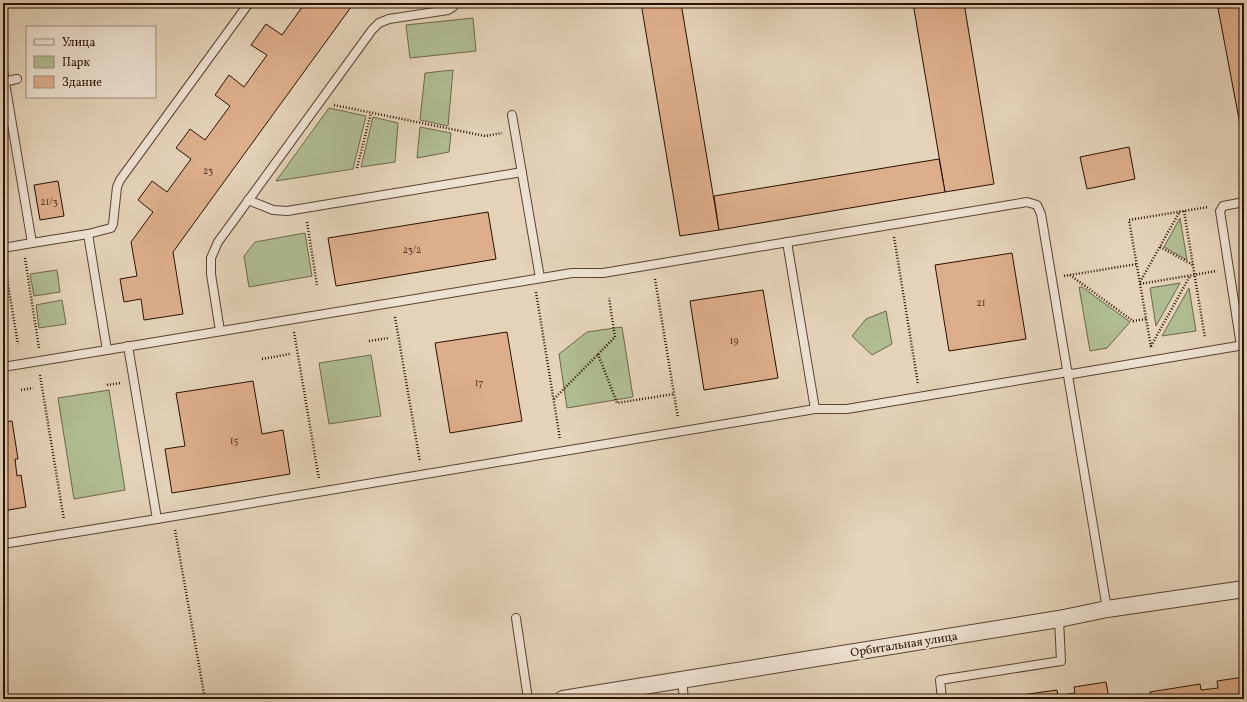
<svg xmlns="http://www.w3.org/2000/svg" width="1247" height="702" viewBox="0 0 1247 702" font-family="Vollkorn,serif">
	<rect width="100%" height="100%" fill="#e4d3b9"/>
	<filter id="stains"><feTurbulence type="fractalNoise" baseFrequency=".005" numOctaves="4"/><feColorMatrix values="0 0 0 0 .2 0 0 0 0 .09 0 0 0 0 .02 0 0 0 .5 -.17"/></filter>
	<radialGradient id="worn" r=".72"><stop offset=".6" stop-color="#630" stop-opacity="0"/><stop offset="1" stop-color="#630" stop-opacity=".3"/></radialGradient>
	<!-- green -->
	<g fill="#b0bd92" stroke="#6e674a">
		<path d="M 473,18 L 476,51 L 410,58 L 406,25 Z"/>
		<path d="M 453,70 L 448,126 L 420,120 L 425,73 Z"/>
		<path d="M 329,108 L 366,116 L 353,169 L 276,181 Z"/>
		<path d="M 373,117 L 398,123 L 395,162 L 361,167 Z"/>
		<path d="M 420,127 L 451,133 L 449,152 L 417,158 Z"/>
		<path d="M 1180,218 L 1187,260 L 1164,247 Z"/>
		<path d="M 305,233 L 312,276 L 249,287 L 244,256 L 255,242 Z"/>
		<path d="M 57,270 L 60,292 L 34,296 L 30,274 Z"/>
		<path d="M 1180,283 L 1156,326 L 1150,288 Z"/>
		<path d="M 1079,287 L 1082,287 L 1130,322 L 1107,348 L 1090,351 Z"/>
		<path d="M 1189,288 L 1196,331 L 1162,336 Z"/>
		<path d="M 62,300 L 66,324 L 39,328 L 36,305 Z"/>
		<path d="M 886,311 L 892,344 L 872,355 L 852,336 L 866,319 Z"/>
		<path d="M 622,327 L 633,397 L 567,408 L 559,354 L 587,332 Z"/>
		<path d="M 371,355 L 381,416 L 329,424 L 319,363 Z"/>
		<path d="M 109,390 L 125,490 L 74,499 L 58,398 Z"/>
	</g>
	<!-- building -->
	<g fill="#ddae8b" stroke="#2b1101">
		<path d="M 305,3 L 354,3 L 173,252 L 183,314 L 144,320 L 141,299 L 124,302 L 120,279 L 137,276 L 131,242 L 153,212 L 138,200 L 152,181 L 167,192 L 191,159 L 176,148 L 190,129 L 205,140 L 230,106 L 215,95 L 229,75 L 244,87 L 267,55 L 251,45 L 266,24 L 282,35 Z"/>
		<path d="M 641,3 L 681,3 L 719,230 L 680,236 Z"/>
		<path d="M 913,3 L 964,3 L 994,184 L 945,192 Z"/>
		<path d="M 1217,3 L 1244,3 L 1244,134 L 1242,135 Z"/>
		<path d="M 1129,147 L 1135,179 L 1087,189 L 1080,157 Z"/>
		<path d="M 939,159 L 945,192 L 719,230 L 714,196 Z"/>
		<path d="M 58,181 L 64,216 L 40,220 L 34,185 Z"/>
		<path d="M 488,212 L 496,259 L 336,286 L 328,238 Z"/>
		<path d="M 1012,253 L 1026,339 L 949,351 L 935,265 Z"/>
		<path d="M 763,290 L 778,378 L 704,390 L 690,301 Z"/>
		<path d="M 507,332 L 522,421 L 450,433 L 435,343 Z"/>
		<path d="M 253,381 L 262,434 L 283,430 L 290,474 L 172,493 L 165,449 L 185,446 L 176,393 Z"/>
		<path d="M 12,421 L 18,459 L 15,459 L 17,476 L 21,475 L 26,507 L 3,511 L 3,422 Z"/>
		<path d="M 1244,677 L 1244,699 L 1146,699 L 1151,698 L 1150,692 L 1200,684 L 1201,690 L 1218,688 L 1217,681 Z"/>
		<path d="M 1106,682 L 1109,698 L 1130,695 L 1131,699 L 1007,699 L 1007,697 L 1057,690 L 1058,696 L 1075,693 L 1074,687 Z"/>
	</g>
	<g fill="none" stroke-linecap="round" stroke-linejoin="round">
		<!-- service casing -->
		<g stroke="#59422f" stroke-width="10">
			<g id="service">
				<path d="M 3,71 L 32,243 L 88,234 L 107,350 L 3,367"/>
				<path d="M 3,82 L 17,79"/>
				<path d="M 512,115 L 540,278"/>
				<path d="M 248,200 L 273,210 L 287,211 L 522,172"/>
				<path d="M 88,234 L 111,228 L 113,224 L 117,187 L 120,180 L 249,3"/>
				<path d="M 787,242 L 815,409"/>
				<path d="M 3,248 L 32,243"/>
				<path d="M 220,331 L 211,274 L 211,258 L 218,242 L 372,30 L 379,23 L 389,19 L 448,10 L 454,6 L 455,3"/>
				<path d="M 1241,346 L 1220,211 L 1223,206 L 1244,202"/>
				<path d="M 107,350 L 572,273 L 603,273 L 1027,202 L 1037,205 L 1041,214 L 1107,609"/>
				<path d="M 157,519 L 815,409 L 847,409 L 1068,372 L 1072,374 L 1244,345"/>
				<path d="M 3,544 L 157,519 L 128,346"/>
				<path d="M 516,618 L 528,699"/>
				<path d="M 682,680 L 684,699"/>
				<path d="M 942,699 L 940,680 L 1061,661 L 1059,619"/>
			</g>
		</g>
		<!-- minor casing -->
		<g stroke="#59422f" stroke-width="18">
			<path id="minor" d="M 563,699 L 1059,619 L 1107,609 L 1244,589"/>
		</g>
		<!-- path -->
		<g stroke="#2b1101" stroke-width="2.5" stroke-dasharray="1 2" stroke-linecap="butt">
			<path d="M 334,105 L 485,136 L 502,133"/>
			<path d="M 357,168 L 371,113"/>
			<path d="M 1184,211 L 1205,338"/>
			<path d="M 307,222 L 317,285"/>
			<path d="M 894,237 L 918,384"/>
			<path d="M 1160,247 L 1193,265"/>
			<path d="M 25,258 L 39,348"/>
			<path d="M 4,261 L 18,344"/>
			<path d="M 1070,275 L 1133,321 L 1146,319"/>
			<path d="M 1064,276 L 1137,264"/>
			<path d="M 655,279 L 678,418"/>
			<path d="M 1140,282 L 1180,211"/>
			<path d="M 1140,284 L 1217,271"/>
			<path d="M 536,292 L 560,439"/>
			<path d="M 395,317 L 420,462"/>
			<path d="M 294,332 L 319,479"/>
			<path d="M 369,341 L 389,338"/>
			<path d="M 1151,346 L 1190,276"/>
			<path d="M 1151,347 L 1129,220 L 1208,207"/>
			<path d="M 598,354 L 617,403 L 674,394"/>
			<path d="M 262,359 L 290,354"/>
			<path d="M 40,375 L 64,520"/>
			<path d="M 107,385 L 120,383"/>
			<path d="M 21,390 L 33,388"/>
			<path d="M 554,399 L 615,337 L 609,298"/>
			<path d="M 175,530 L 205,699"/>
		</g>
		<!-- service -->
		<use href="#service" stroke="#ede2d2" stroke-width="8"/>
		<!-- minor -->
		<use href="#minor" stroke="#ede2d2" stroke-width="16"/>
	</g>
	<g text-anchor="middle" stroke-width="4" stroke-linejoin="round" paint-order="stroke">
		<!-- number labels -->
		<g font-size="10" fill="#583824">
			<text x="208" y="174">23</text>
			<text x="49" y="205">21/3</text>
			<text x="412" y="253">23/2</text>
			<text x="981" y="306">21</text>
			<text x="734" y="344">19</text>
			<text x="479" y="386">17</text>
			<text x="234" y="444">15</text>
		</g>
		<!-- street labels -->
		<g font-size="12" fill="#2b1101" stroke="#ede2d2">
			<text transform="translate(904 644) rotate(-9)" y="4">Орбитальная улица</text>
		</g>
	</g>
	<!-- margin -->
	<rect width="1247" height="702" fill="none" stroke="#e4d3b9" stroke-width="16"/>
	<rect x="4" y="4" width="1239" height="694" fill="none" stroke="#2b1101" stroke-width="2"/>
	<rect x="8" y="8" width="1231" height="686" fill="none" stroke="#2b1101"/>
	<!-- legend -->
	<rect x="26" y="26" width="130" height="72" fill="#ede2d2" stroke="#9f8e7e"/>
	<rect x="34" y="39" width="20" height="6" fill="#ede2d2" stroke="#9f8e7e"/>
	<text x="62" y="46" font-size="12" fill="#2b1101">Улица</text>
	<rect x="34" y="56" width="20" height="12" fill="#b0bd92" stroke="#9f8e7e"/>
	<text x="62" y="66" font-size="12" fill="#2b1101">Парк</text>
	<rect x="34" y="76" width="20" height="12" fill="#ddae8b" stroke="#9f8e7e"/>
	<text x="62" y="86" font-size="12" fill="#2b1101">Здание</text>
	<rect width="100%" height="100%" filter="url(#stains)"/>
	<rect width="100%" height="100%" fill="url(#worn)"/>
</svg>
